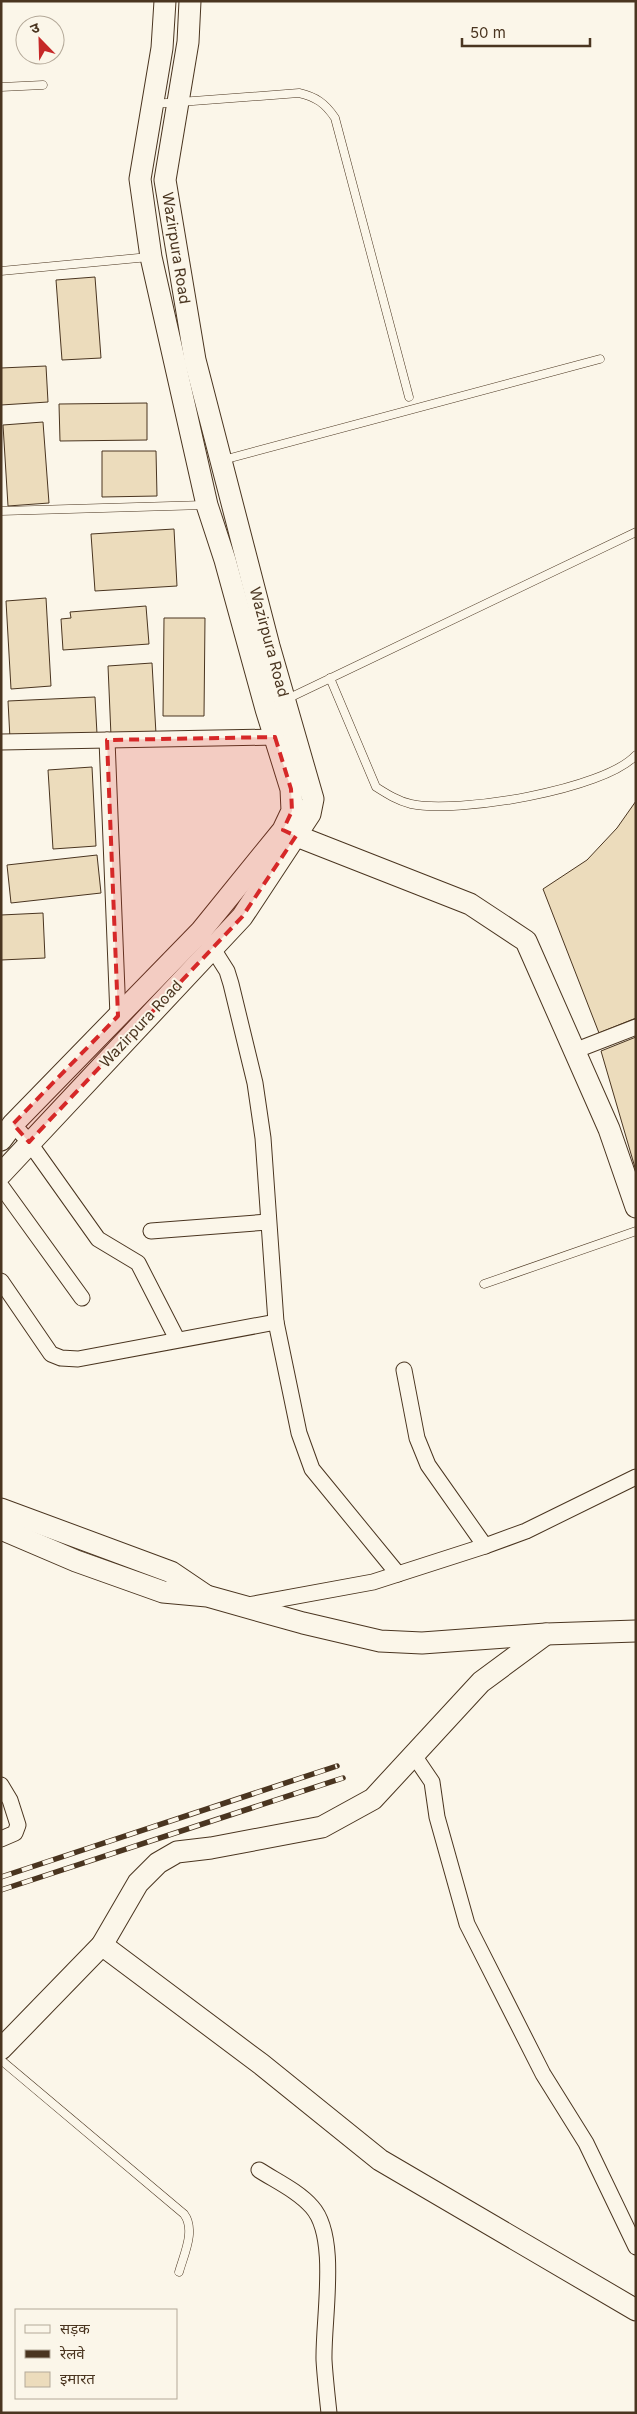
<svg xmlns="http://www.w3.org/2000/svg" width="637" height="2414" viewBox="0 0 637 2414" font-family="Inter,'Noto Sans Devanagari',sans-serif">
	<rect width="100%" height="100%" fill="#fbf6e9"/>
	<!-- building -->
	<g fill="#ecdcbc" stroke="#4a3520">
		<path d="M 95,277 L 101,358 L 62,360 L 56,280 Z"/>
		<path d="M 46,366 L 48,402 L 1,405 L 1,368 Z"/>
		<path d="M 147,403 L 147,440 L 60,441 L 59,404 Z"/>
		<path d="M 43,422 L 49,503 L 8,506 L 3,425 Z"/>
		<path d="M 102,451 L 156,451 L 157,496 L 102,497 Z"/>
		<path d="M 174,529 L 177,586 L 95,591 L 91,534 Z"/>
		<path d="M 46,598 L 51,686 L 11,689 L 6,601 Z"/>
		<path d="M 146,606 L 149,644 L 63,650 L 61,619 L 71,618 L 70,612 Z"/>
		<path d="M 164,618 L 205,618 L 204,716 L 163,716 Z"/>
		<path d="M 152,663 L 156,734 L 111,736 L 108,666 Z"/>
		<path d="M 95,697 L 97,734 L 10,739 L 8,701 Z"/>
		<path d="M 92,767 L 96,846 L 53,849 L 48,770 Z"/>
		<path d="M 636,801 L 636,1018 L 599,1033 L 543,889 L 587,860 L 617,828 Z"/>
		<path d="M 97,855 L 101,893 L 11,903 L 7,865 Z"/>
		<path d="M 43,913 L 45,958 L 1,960 L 1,915 Z"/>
		<path d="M 636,1037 L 636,1171 L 601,1051 Z"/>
	</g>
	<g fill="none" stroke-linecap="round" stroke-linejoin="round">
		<!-- lane casing -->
		<g stroke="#4a3520" stroke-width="9">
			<g id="lane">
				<path d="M 1,87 L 43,85"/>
				<path d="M 153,104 L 299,93 C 316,97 325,103 335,118 L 409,397"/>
				<path d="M 1,271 L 149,257"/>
				<path d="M 223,460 L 600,359"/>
				<path d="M 1,511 L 205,505"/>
				<path d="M 330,678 L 376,787 C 387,794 398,801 411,804 C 457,814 604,790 636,755"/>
				<path d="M 287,699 L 636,532"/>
				<path d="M 484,1284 L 636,1231"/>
				<path d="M 1,2060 L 184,2214 C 196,2230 184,2254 179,2272"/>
			</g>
		</g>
		<!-- street casing -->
		<g stroke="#4a3520" stroke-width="17">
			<g id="street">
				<path d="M 107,740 L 118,1016"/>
				<path d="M 1,742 L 275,737"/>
				<path d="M 208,941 L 227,971 L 231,984 L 255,1083 L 263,1138 L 276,1322 L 299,1433 L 312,1469 L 398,1574"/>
				<path d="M 574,1051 L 636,1027"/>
				<path d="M 13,1124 L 29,1142 L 98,1239 L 138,1263 L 177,1339"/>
				<path d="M 1,1186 L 82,1298"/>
				<path d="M 151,1231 L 268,1222"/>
				<path d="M 1,1281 L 51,1354 L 61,1358 L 78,1359 L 276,1322"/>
				<path d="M 404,1370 L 417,1438 L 428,1465 L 485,1546"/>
				<path d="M 248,1605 L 373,1582 L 485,1546 L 526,1531 L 636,1477"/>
				<path d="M 413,1754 L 432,1782 L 437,1817 L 467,1924 L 543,2074 L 586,2143 L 636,2247"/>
				<path d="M 1,1785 L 10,1800 L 18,1825 L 15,1833 L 1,1839"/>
				<path d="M 259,2170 C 276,2181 298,2191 312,2207 C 339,2237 323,2319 324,2360 C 325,2377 327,2395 329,2413"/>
			</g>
		</g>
		<!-- secondary casing -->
		<g stroke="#4a3520" stroke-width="23">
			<g id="secondary">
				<path d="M 284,831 L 470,904 L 526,941 L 609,1129 L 636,1207"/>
				<path d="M 1,1140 L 13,1124 L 201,931 L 283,830 L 292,811 L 291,789 L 266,709 L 225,560 L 207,505 L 151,257 L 140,179 L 162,48 L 165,1"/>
				<path d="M 1,1174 L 242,917 L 310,814 L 313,799 L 269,646 L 195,360 L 165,180 L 188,42 L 190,1"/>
				<path d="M 1,1509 L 171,1572 L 205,1595"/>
				<path d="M 1,1529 L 76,1561 L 163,1592 L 207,1596 L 303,1623 L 380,1641 L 422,1643 L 546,1634 L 636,1631"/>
				<path d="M 102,1945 L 261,2064 L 380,2160 L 636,2310"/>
				<path d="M 1,2049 L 102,1945 L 138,1883 L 158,1863 L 177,1852 L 211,1848 L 322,1827 L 373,1799 L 481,1682 L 546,1634"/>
			</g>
		</g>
		<!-- lane -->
		<use href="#lane" stroke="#fbf6e9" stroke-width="8"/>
		<!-- street -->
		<use href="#street" stroke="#fbf6e9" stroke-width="15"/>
		<!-- secondary -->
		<use href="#secondary" stroke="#fbf6e9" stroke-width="21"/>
		<!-- rail casing -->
		<g stroke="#4a3520" stroke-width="5.5">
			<g id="rail">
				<path d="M 1,1877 L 337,1766"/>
				<path d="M 1,1890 L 343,1778"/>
			</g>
		</g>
		<!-- rail -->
		<use href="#rail" stroke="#fbf6e9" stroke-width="4" stroke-dasharray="11" stroke-linecap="butt"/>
	</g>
	<!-- marked area -->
	<path fill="#d62828" fill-opacity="0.2" stroke="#d62828" stroke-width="4" stroke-dasharray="10 6" stroke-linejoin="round" d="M 275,737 L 291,789 L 292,811 L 283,830 L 296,836 L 242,917 L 29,1142 L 13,1124 L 118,1016 L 107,740 Z"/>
	<g text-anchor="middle" stroke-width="4" stroke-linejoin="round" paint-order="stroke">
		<!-- street labels -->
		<g font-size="15" fill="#4a3520" stroke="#fbf6e9">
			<text transform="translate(176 248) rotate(81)" y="5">Wazirpura Road</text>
			<text transform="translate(269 642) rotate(75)" y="5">Wazirpura Road</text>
			<text transform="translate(141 1024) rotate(-47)" y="5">Wazirpura Road</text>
		</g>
	</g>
	<!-- border -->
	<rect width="637" height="2414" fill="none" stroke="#4a3520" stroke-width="5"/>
	<!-- legend -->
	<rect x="15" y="2309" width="162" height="90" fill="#fbf6e9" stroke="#b4a999"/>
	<rect x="25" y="2325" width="25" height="8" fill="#fbf6e9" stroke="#b4a999"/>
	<text x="60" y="2334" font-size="15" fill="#4a3520">सड़क</text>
	<rect x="25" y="2350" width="25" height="8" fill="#4a3520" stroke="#b4a999"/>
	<text x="60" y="2359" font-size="15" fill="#4a3520">रेलवे</text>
	<rect x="25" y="2372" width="25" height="15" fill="#ecdcbc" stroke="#b4a999"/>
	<text x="60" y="2384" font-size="15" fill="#4a3520">इमारत</text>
	<!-- north arrow -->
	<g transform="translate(40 40) rotate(337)"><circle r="24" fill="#fbf6e9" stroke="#b4a999"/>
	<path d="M0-4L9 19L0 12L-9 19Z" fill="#c62828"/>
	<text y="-8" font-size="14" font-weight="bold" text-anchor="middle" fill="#4a3520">उ</text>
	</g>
	<!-- scale -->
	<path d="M462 38v8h128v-8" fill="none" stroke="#4a3520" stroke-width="2.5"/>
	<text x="470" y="38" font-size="15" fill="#4a3520" stroke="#fbf6e9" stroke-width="4" paint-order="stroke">50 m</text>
</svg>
